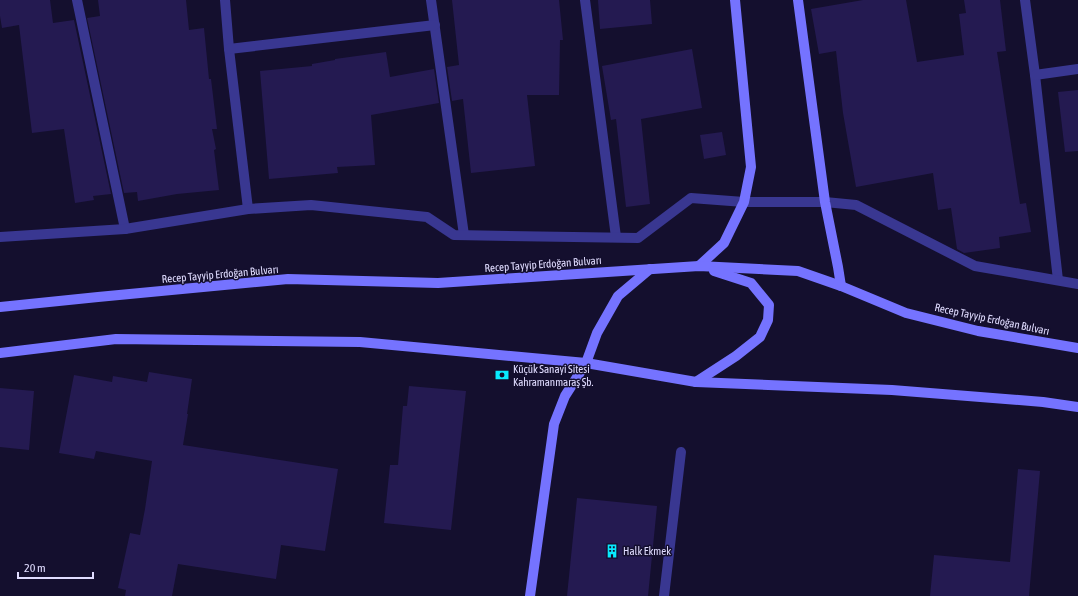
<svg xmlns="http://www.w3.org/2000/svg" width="1078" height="596" viewBox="0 0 1078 596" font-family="'Asap Condensed',sans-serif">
	<rect width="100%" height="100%" fill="#140f2e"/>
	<!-- building -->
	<g fill="#241a51">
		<path d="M 0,0 L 50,0 L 53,23 L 74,20 L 111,194 L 93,196 L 94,200 L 75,203 L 64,129 L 32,133 L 19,25 L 2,28 L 0,16 Z"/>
		<path d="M 98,0 L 186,0 L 189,30 L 204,28 L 209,79 L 211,79 L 217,129 L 212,129 L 216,149 L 214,150 L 219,190 L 177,194 L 138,201 L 137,192 L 124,193 L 87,18 L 100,16 Z"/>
		<path d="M 452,0 L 559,0 L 563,40 L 560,40 L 559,95 L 527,95 L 535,166 L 471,173 L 463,99 L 452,101 L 447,67 L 459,65 Z"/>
		<path d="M 598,0 L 650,0 L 652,24 L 600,29 Z"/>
		<path d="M 863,0 L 906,0 L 917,62 L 964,55 L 959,14 L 966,13 L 964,0 L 1000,0 L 1006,51 L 997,52 L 1020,204 L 1026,203 L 1031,232 L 999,237 L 1000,248 L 964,253 L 957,249 L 951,208 L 938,210 L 933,173 L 856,187 L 843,113 L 836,51 L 819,54 L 811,9 Z"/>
		<path d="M 692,49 L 702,108 L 641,119 L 650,204 L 626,207 L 616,119 L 611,120 L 602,66 Z"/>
		<path d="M 386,52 L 390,77 L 434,69 L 439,103 L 371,115 L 375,165 L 337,167 L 338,173 L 269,179 L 260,71 L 312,66 L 312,64 L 335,60 L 335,59 Z"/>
		<path d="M 1078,90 L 1078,151 L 1065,152 L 1058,92 Z"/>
		<path d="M 722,132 L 726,155 L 704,159 L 700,135 Z"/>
		<path d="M 149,372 L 192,379 L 187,414 L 188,414 L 183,445 L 338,469 L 325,551 L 281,545 L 276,579 L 178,564 L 172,596 L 125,596 L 126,590 L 118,588 L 130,533 L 140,535 L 145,509 L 152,461 L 96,451 L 94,459 L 59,453 L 74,375 L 112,382 L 113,376 L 147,382 Z"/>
		<path d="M 409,386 L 466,391 L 451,530 L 384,523 L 390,465 L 398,465 L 403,406 L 407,406 Z"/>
		<path d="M 0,388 L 34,391 L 29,450 L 0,447 Z"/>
		<path d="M 1018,469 L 1040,471 L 1029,596 L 930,596 L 934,555 L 1010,562 Z"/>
		<path d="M 577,498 L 657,506 L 648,596 L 567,596 Z"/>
	</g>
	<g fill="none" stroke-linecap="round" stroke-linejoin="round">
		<!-- street -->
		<g stroke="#393791" stroke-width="10">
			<path d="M 77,0 L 125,229"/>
			<path d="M 225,0 L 229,49 L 248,209"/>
			<path d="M 431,0 L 464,235"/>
			<path d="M 585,0 L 616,237"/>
			<path d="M 1025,0 L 1035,75 L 1058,280"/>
			<path d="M 229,49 L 435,25"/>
			<path d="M 1035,75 L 1078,69"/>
			<path d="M 0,237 L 125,229 L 248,209 L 311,205 L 427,217 L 454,235 L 638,238 L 691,198 L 744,202 L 825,202 L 856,205 L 975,266 L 1078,284"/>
			<path d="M 664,596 L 681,452"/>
		</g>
		<!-- secondary -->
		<g stroke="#7573ff" stroke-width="10">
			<path d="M 798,0 L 825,202 L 838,267 L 841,286"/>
			<path d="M 699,266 L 724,243 L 744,202 L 751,167 L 735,0"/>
			<path d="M 0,307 L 98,297 L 288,279 L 438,283 L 699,266 L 798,271 L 841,286 L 906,313 L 978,331 L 1078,348"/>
			<path d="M 0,353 L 116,339 L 360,342 L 586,363 L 696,382 L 892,390 L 1043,402 L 1078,407"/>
			<path d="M 696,382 L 736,356 L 760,337 L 768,320 L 769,305 L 751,283 L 714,271"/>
			<path d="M 530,596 L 554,424 L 565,396 L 586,363 L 597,333 L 618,296 L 650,269"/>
		</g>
	</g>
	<!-- icons -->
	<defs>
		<g id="bank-bare" transform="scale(1.08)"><path d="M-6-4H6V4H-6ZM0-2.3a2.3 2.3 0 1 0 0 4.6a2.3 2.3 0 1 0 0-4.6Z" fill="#08eaff" stroke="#140f2e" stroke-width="2.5" paint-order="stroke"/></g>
		<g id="building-bare" transform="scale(1.08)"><path d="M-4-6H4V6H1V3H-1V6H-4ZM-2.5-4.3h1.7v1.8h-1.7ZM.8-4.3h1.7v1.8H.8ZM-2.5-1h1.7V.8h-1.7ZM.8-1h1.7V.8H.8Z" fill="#08eaff" stroke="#140f2e" stroke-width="2.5" paint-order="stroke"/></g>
	</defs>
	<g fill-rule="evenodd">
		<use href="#bank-bare" x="502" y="375"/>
		<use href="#building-bare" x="612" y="551"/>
	</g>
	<g text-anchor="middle" stroke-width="3" stroke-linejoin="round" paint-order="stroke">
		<!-- street labels -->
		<g font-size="11" fill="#e0dcff" stroke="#140f2e">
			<text transform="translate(543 264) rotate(-4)" y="4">Recep Tayyip Erdoğan Bulvarı</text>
			<text transform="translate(220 274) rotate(-5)" y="4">Recep Tayyip Erdoğan Bulvarı</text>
			<text transform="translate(992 319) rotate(12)" y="4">Recep Tayyip Erdoğan Bulvarı</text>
		</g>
		<!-- poi labels -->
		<g font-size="11" fill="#e0dcff" stroke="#140f2e" text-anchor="start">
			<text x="513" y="373">Küçük Sanayi Sitesi<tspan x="513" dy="13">Kahramanmaraş Şb.</tspan></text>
			<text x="623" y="555">Halk Ekmek</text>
		</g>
	</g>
	<!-- scale -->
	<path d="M18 572v6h75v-6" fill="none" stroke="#e0dcff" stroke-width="2"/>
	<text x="24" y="572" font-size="12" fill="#e0dcff" stroke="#140f2e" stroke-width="3" paint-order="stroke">20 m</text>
</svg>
